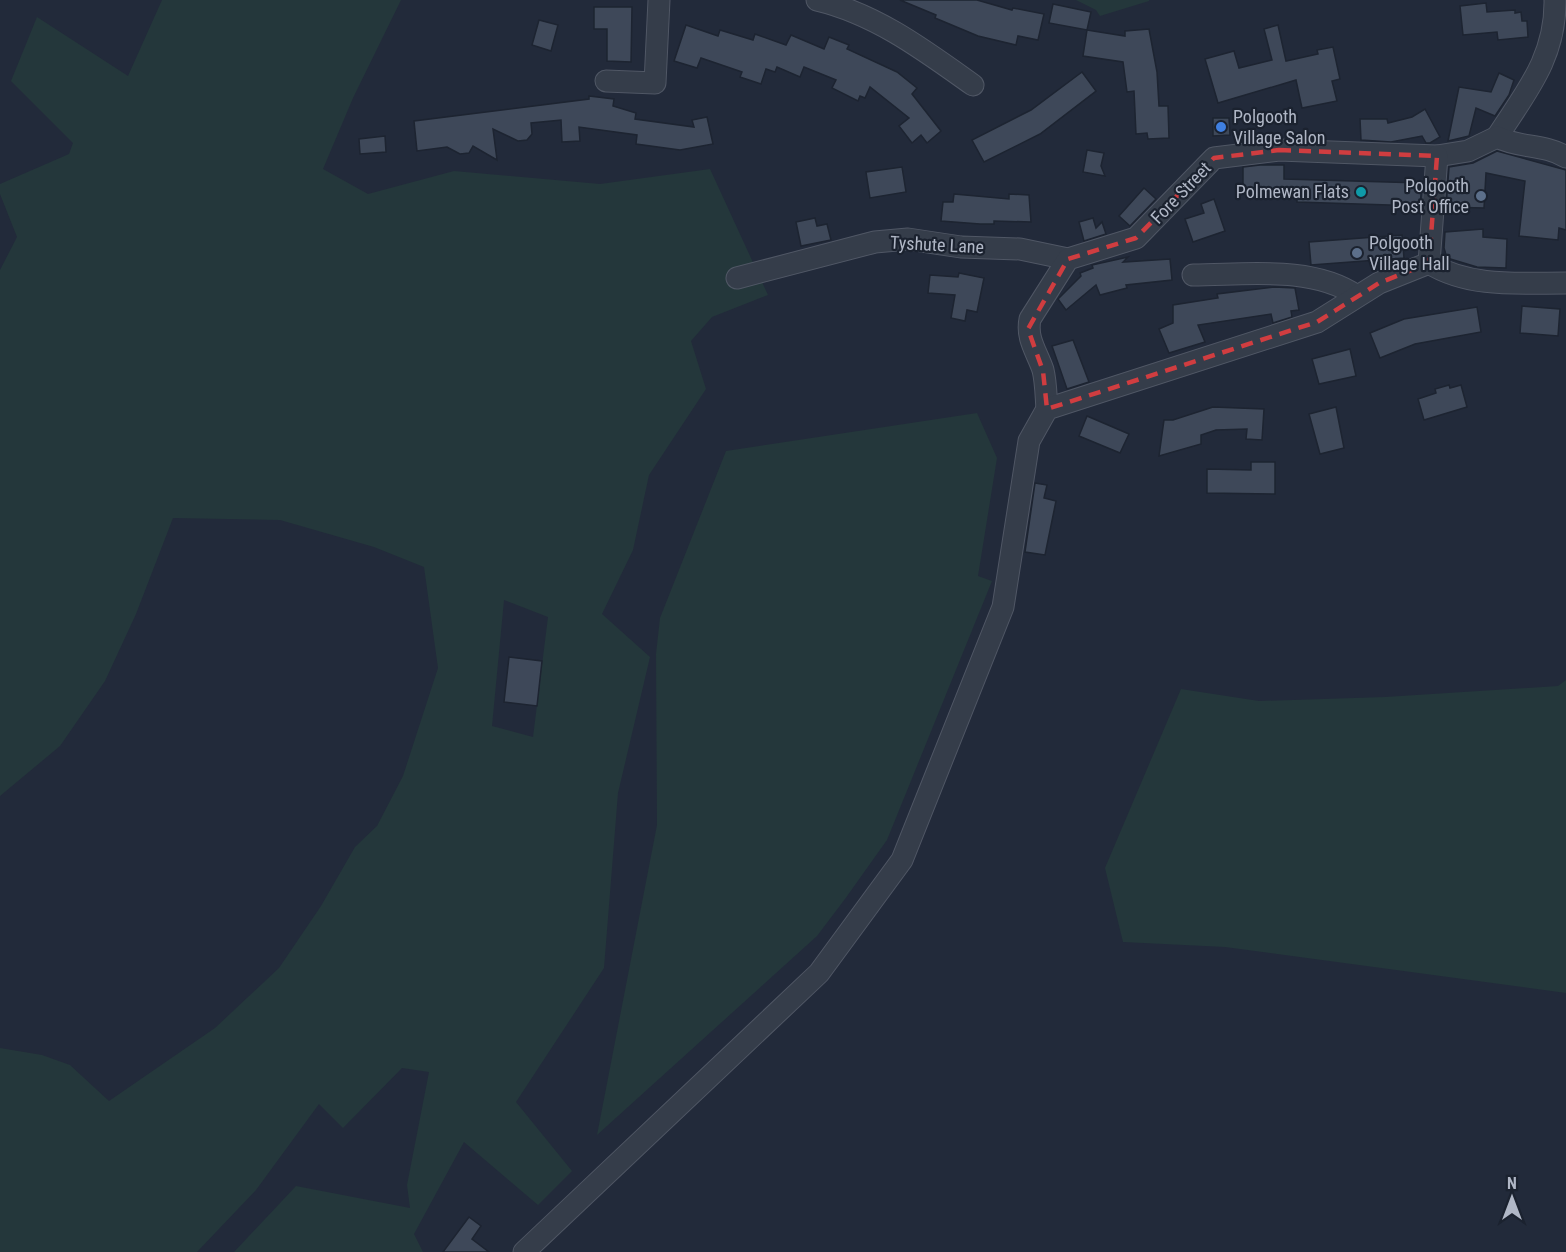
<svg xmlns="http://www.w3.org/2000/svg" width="1566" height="1252" viewBox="0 0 1566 1252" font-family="'Roboto Condensed',sans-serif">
	<rect width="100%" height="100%" fill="#222a3a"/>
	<!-- green -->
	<g fill="#24373b" fill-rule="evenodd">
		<path d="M 162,0 L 401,0 L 353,98 L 323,169 L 368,194 L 454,171 L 600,184 L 710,169 L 768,295 L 712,317 L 691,341 L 706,389 L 649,475 L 633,550 L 602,614 L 650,657 L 618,793 L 604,968 L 516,1102 L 572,1171 L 538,1205 L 464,1142 L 414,1234 L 423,1252 L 234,1252 L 296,1186 L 410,1208 L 407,1185 L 429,1072 L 402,1068 L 343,1128 L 319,1104 L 256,1190 L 197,1252 L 0,1252 L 0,1048 L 42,1055 L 70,1065 L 109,1101 L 215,1028 L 279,968 L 321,906 L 355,847 L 377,826 L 403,776 L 438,668 L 424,567 L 374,547 L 280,520 L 173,518 L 136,614 L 105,681 L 60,746 L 0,796 L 0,270 L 17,237 L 0,194 L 0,184 L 69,154 L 73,143 L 11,81 L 37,17 L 128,76 ZM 504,600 L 548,617 L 533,737 L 492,726 Z"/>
		<path d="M 1076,0 L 1149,0 L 1149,1 L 1100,16 L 1096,10 Z"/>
		<path d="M 977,413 L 997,458 L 978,576 L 992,581 L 887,840 L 845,899 L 817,936 L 597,1135 L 657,825 L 656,654 L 660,618 L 726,451 Z"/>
		<path d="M 1566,680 L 1566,993 L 1225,947 L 1123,942 L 1105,868 L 1181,689 L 1259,701 L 1385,697 L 1558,686 Z"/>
	</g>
	<!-- building -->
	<g fill="#3e4859" stroke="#1d2431" stroke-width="1.5">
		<path d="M 900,0 L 977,0 L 1012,10 L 1013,8 L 1044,14 L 1038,40 L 1018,36 L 1016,45 L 978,36 L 935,18 L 936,15 Z"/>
		<path d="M 1486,3 L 1487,12 L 1515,10 L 1515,13 L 1521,12 L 1522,21 L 1527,21 L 1528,37 L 1498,40 L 1497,32 L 1463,35 L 1460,6 Z"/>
		<path d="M 1053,4 L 1091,12 L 1087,30 L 1049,23 Z"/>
		<path d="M 594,7 L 632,7 L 631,62 L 607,61 L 607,29 L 594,29 Z"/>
		<path d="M 539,20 L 558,25 L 551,51 L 532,45 Z"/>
		<path d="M 686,25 L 718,36 L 720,30 L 753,40 L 755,34 L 786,45 L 791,35 L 824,49 L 829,37 L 849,45 L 847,49 L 897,72 L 917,88 L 912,94 L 941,131 L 927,143 L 921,135 L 912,143 L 899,126 L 909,118 L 870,87 L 865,98 L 860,96 L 858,101 L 832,88 L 836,80 L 804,67 L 800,77 L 777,67 L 775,72 L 766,69 L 761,84 L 740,77 L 742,72 L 701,58 L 697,68 L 674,61 Z"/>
		<path d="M 1278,25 L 1286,61 L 1318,54 L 1317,50 L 1333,47 L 1340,79 L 1332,81 L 1337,101 L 1302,108 L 1296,80 L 1218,103 L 1205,59 L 1234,51 L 1239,68 L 1272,60 L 1264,29 Z"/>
		<path d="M 1149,29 L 1157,72 L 1159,106 L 1168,106 L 1169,138 L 1148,139 L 1147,133 L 1136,134 L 1134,91 L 1127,92 L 1123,62 L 1083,56 L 1087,30 L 1125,36 L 1125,31 Z"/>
		<path d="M 1082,72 L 1096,91 L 1040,134 L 984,162 L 972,140 L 1031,110 Z"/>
		<path d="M 1499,73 L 1514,80 L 1509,95 L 1495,116 L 1476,108 L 1469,136 L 1448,141 L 1459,87 L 1491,92 Z"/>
		<path d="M 589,96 L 614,99 L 613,106 L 636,113 L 635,119 L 694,127 L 692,120 L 707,117 L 713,144 L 680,150 L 636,144 L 637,135 L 579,127 L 580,141 L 562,142 L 561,120 L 531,123 L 532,134 L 527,140 L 518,141 L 493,129 L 497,160 L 473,146 L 469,153 L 460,154 L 447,147 L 417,151 L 414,121 L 589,99 Z"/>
		<path d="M 1425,109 L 1440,137 L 1430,143 L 1426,143 L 1422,136 L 1391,142 L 1361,140 L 1360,119 L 1387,119 L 1388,123 L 1412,117 Z"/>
		<path d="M 1213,118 L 1229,118 L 1230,135 L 1213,136 Z"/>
		<path d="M 385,136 L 386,152 L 360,154 L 359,139 Z"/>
		<path d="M 1087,150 L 1104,153 L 1101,166 L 1105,176 L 1083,172 Z"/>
		<path d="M 1497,151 L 1566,170 L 1566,230 L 1559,228 L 1558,240 L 1519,236 L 1525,181 L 1486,173 L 1484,208 L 1446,207 L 1449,167 L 1473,163 Z"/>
		<path d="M 1260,165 L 1284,165 L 1284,179 L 1422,183 L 1420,206 L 1297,202 L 1297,194 L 1256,193 L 1256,189 L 1243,189 L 1243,167 Z"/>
		<path d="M 902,167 L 906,192 L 870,198 L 866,172 Z"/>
		<path d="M 1144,188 L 1156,199 L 1130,226 L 1119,216 Z"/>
		<path d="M 954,194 L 1009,199 L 1009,194 L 1029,195 L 1031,222 L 994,221 L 994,224 L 980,224 L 941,221 L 943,202 L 953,202 Z"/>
		<path d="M 1214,199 L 1225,231 L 1193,242 L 1185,219 L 1204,213 L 1201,204 Z"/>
		<path d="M 815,218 L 817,226 L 827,224 L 831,240 L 801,246 L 796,222 Z"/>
		<path d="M 1093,218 L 1096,228 L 1102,222 L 1106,234 L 1084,241 L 1079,222 Z"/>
		<path d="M 1483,229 L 1483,237 L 1507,239 L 1506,268 L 1477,267 L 1447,258 L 1444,248 L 1445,232 Z"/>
		<path d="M 1402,235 L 1404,258 L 1311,265 L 1309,242 Z"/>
		<path d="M 1128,257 L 1123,262 L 1170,259 L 1172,280 L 1126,285 L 1127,288 L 1100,295 L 1096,285 L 1066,310 L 1058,299 L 1081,276 L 1080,273 L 1093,268 L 1092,265 Z"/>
		<path d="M 959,273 L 984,278 L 977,312 L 967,310 L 965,321 L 951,318 L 955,295 L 928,293 L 930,275 L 958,277 Z"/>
		<path d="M 1274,287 L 1295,288 L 1299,310 L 1291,311 L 1292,317 L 1273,323 L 1271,314 L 1198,325 L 1205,342 L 1169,353 L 1159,329 L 1173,323 L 1173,305 L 1218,298 L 1217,294 Z"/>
		<path d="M 1522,306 L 1560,309 L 1558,336 L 1520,333 Z"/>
		<path d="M 1477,307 L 1481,332 L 1415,344 L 1380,358 L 1370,333 L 1404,319 Z"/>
		<path d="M 1073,340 L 1089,382 L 1067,389 L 1052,346 Z"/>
		<path d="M 1350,349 L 1356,376 L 1319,384 L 1312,359 Z"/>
		<path d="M 1449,385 L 1450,388 L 1461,385 L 1467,407 L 1424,420 L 1418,399 L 1436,393 L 1435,389 Z"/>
		<path d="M 1213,407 L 1264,409 L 1262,440 L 1246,439 L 1247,429 L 1216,430 L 1201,435 L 1201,444 L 1159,456 L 1164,420 L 1173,420 Z"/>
		<path d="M 1336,407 L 1344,448 L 1320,454 L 1309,414 Z"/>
		<path d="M 1087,416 L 1129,434 L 1120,453 L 1079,436 Z"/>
		<path d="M 1251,462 L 1275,462 L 1275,494 L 1207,493 L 1207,469 L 1251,470 Z"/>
		<path d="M 1035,483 L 1047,485 L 1044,498 L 1056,501 L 1045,555 L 1025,552 Z"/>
		<path d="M 509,657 L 542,661 L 537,706 L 504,702 Z"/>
		<path d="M 469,1217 L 481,1226 L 472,1239 L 489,1252 L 443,1252 Z"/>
	</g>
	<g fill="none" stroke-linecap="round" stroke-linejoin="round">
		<!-- street casing -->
		<g stroke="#505765" stroke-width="23">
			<g id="street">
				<path d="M 817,0 C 876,14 924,50 973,85"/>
				<path d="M 606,81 L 655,83 L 659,0"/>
				<path d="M 1497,137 C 1526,92 1556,57 1555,0"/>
				<path d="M 1429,263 C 1469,288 1521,283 1566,283"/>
				<path d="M 1193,275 C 1245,275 1312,265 1357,296"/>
				<path d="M 737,278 L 875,242 L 908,239 L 961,247 L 1020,249 L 1068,259"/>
				<path d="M 1047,409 C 1046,397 1046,382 1043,370 C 1037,352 1026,339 1030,319 L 1068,259 L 1136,238 L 1214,158 L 1279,150 L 1437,156 L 1468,151 L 1497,137 C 1518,148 1545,144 1566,157"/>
				<path d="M 524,1252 L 819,973 L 902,860 L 1003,607 L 1029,441 L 1047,409 L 1317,322 L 1379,283 L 1429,263 L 1437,156"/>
			</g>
		</g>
		<!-- street -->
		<use href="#street" stroke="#353d4a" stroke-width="21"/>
	</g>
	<!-- marked area -->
	<path fill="none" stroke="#d03d40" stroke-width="4.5" stroke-dasharray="12 8" stroke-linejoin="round" d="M 1279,150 L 1437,156 L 1429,263 L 1379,283 L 1317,322 L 1047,409 L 1043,371 L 1028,329 L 1068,259 L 1136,238 L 1214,158 Z"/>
	<!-- markers -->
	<circle fill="#3f7fe0" stroke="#1b222f" stroke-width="2" cx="1221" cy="127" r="6"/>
	<circle fill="#0f9aa8" stroke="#1b222f" stroke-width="2" cx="1361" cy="192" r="6"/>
	<g fill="#5c6f8a" stroke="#1b222f" stroke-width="2">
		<circle cx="1481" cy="196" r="6"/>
		<circle cx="1357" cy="253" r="6"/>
	</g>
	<g text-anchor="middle" stroke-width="4.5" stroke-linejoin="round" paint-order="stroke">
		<!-- poi labels -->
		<g font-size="18" fill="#b0b7c6" stroke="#1b222f" text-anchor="start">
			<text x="1233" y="123">Polgooth<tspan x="1233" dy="21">Village Salon</tspan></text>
			<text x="1469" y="192" text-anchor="end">Polgooth<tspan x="1469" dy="21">Post Office</tspan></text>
			<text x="1349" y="198" text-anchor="end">Polmewan Flats</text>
			<text x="1369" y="249">Polgooth<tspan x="1369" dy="21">Village Hall</tspan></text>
		</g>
		<!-- street labels -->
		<g font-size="18" fill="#b0b7c6" stroke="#1b222f">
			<text transform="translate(1181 193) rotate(-46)" y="6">Fore Street</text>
			<text transform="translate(937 245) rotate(3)" y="6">Tyshute Lane</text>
		</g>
	</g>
	<!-- north arrow -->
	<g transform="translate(1512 1198)" stroke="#1b222f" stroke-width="4.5" paint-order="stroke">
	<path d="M0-4.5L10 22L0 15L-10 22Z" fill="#b0b7c6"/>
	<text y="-9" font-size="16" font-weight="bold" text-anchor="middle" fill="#b0b7c6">N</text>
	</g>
</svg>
